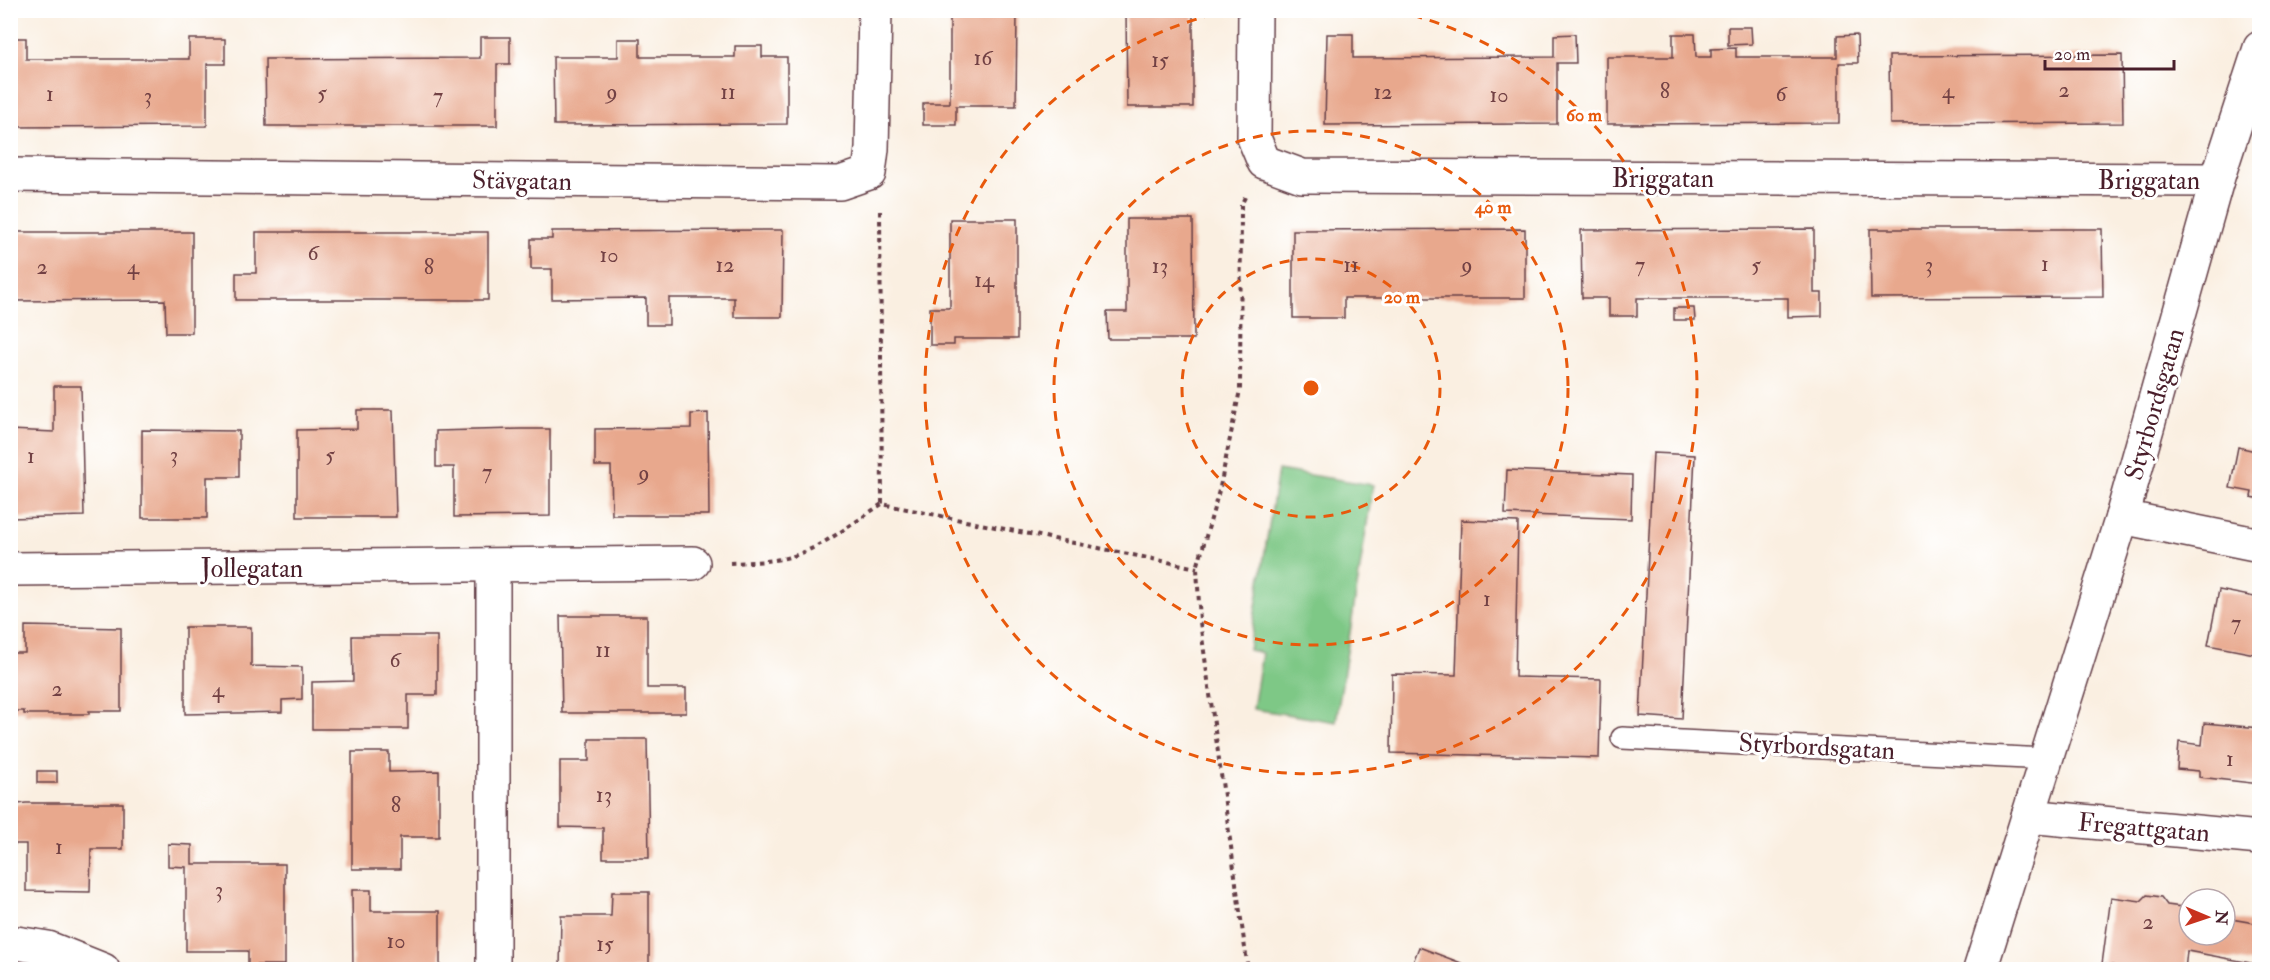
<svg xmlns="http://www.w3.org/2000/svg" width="2270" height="980" viewBox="0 0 2270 980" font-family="'IM FELL Double Pica',serif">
	<rect width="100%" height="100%" fill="#fff"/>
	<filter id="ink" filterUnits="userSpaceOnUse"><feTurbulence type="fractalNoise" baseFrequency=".0167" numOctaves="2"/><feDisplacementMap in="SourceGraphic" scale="12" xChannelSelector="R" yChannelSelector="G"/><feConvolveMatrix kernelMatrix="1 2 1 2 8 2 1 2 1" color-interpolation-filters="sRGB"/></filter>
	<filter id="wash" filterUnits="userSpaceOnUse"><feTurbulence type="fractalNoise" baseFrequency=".008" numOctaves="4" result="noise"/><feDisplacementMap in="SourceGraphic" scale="24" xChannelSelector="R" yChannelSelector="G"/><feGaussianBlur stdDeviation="1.35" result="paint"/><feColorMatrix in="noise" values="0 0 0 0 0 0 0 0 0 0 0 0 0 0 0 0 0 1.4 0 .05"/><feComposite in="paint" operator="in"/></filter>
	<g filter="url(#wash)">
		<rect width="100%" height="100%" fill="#faefe1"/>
		<!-- green -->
		<path fill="#7ec886" stroke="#647458" stroke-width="1.5" d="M 1278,470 L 1373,485 L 1336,722 L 1253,709 L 1262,653 L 1249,650 Z"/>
		<g id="blocks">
			<!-- building -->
			<g fill="#e8a88d">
				<path d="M 950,10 L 1017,10 L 1016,106 L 956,106 L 956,125 L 923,125 L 923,103 L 950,103 Z"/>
				<path d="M 1126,10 L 1193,10 L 1193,107 L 1127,107 Z"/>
				<path d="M 1728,27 L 1751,27 L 1752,44 L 1728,45 Z"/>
				<path d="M 1327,34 L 1353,34 L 1353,58 L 1554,57 L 1554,35 L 1575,34 L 1576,63 L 1557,63 L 1557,124 L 1325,125 Z"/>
				<path d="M 1673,34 L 1695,34 L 1696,57 L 1711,57 L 1711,49 L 1736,48 L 1736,57 L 1837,57 L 1837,36 L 1857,35 L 1858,63 L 1839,63 L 1839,123 L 1607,124 L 1607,57 L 1673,57 Z"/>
				<path d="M 480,37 L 510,37 L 510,64 L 497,64 L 497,126 L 266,126 L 265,59 L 480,58 Z"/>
				<path d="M 10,38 L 26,38 L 26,59 L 189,59 L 189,39 L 225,39 L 225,64 L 207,64 L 207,126 L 10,127 Z"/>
				<path d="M 618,39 L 640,39 L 640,57 L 735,57 L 735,46 L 762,46 L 762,57 L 787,57 L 787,124 L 554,125 L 553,57 L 618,57 Z"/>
				<path d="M 2122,55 L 2123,123 L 1890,124 L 1889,56 Z"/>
				<path d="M 950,219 L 1017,219 L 1017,339 L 954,339 L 954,345 L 930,345 L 930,308 L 950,308 Z"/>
				<path d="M 1127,219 L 1193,219 L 1194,339 L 1108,339 L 1107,312 L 1127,312 Z"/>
				<path d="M 1525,229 L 1525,298 L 1344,298 L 1344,318 L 1293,318 L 1293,230 Z"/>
				<path d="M 1814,229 L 1814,293 L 1822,293 L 1822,316 L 1788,317 L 1788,298 L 1637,298 L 1637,316 L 1609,316 L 1609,298 L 1582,298 L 1581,230 Z"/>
				<path d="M 1870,229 L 2102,229 L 2103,297 L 1871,298 Z"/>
				<path d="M 783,230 L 782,317 L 734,317 L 734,298 L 669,298 L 669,325 L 646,325 L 646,298 L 552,299 L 552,269 L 531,269 L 531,239 L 552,239 L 552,231 Z"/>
				<path d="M 10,232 L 192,232 L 192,333 L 166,333 L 165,300 L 10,301 Z"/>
				<path d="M 256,232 L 488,232 L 488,300 L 236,300 L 236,273 L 256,273 Z"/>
				<path d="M 1674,308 L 1694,308 L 1695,320 L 1674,320 Z"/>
				<path d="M 54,386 L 81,386 L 84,516 L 10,518 L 10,430 L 54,432 Z"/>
				<path d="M 357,410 L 393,410 L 396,517 L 297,517 L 297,430 L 357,429 Z"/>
				<path d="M 708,413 L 709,515 L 612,515 L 611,466 L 595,466 L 595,429 L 691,428 L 691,414 Z"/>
				<path d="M 520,429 L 550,429 L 550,516 L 454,517 L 454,467 L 436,467 L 436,431 Z"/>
				<path d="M 142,430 L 239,431 L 239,477 L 207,477 L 207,518 L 142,518 Z"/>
				<path d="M 2238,447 L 2260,452 L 2260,499 L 2251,497 L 2252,492 L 2230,488 Z"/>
				<path d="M 1653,453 L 1695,455 L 1682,719 L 1640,716 Z"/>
				<path d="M 1507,470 L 1632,475 L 1631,519 L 1505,514 Z"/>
				<path d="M 1461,520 L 1518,522 L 1515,677 L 1601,679 L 1599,758 L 1391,753 L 1392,674 L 1456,675 Z"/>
				<path d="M 2219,590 L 2260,598 L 2260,655 L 2208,645 Z"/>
				<path d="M 560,616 L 647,616 L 647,688 L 686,688 L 686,713 L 562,713 Z"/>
				<path d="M 25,626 L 121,628 L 121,711 L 89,711 L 89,714 L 24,714 L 24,711 L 10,711 L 10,653 L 25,653 Z"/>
				<path d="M 185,627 L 251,627 L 251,666 L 302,667 L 302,699 L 282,700 L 282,712 L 185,714 Z"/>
				<path d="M 352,636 L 437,636 L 437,695 L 408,695 L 408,729 L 312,729 L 312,682 L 353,681 Z"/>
				<path d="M 2204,723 L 2260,728 L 2260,784 L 2199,777 L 2199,771 L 2177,769 L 2179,742 L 2202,745 Z"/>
				<path d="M 589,739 L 647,739 L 649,858 L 603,858 L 603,828 L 560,827 L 560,761 L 589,761 Z"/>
				<path d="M 352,752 L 389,752 L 389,772 L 439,771 L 439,837 L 400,837 L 400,869 L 352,869 Z"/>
				<rect x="37" y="771" width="20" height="12"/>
				<path d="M 26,803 L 123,803 L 123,849 L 91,849 L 90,892 L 26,891 L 26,844 L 10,844 L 10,805 Z"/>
				<path d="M 168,844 L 192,845 L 192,864 L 285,864 L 285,965 L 248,965 L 248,951 L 186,951 L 186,867 L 168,866 Z"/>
				<path d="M 352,890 L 371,890 L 371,911 L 440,911 L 440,970 L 353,970 Z"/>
				<path d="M 612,892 L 649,892 L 649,970 L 560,970 L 561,916 L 611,916 Z"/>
				<path d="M 2147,895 L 2161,897 L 2167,905 L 2189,908 L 2189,935 L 2225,935 L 2225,918 L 2260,924 L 2260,957 L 2256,964 L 2187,951 L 2185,970 L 2145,970 L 2102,964 L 2111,897 L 2141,901 Z"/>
				<path d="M 1419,947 L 1477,969 L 1477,970 L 1410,970 Z"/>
			</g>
		</g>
	</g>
	<g filter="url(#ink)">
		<use href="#blocks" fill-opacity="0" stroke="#643e46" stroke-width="1.5"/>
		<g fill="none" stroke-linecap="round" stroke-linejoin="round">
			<!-- lane casing -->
			<g stroke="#643e46" stroke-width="24">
				<path id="lane" d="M 1622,738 L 2047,759"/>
			</g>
			<!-- street casing -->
			<g stroke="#643e46" stroke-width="36">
				<g id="street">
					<path d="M 1255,10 L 1254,138 L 1264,162 L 1302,176 L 2217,180"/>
					<path d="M 10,175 L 840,183 L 869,173 L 872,149 L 875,10"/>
					<path d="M 2122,517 L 2260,545"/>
					<path d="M 493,566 L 493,970"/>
					<path d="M 10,569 L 693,563"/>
					<path d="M 2028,816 L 2260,838"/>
					<path d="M 10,942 L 48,948 L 103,970"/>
					<path d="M 1980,970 L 2122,517 L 2217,180 L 2260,48"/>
				</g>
			</g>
			<!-- path -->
			<g stroke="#643e46" stroke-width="4" stroke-dasharray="4.5 4.5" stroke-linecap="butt">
				<path d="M 1245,197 L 1241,205 L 1240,390 L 1220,487 L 1197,568 L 1200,622 L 1248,970"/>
				<path d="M 880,211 L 882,504"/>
				<path d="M 730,563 C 752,562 778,562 799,554 C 828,543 856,521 882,504 L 1197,568"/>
			</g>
			<!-- lane -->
			<use href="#lane" stroke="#fff" stroke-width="21"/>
			<!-- street -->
			<use href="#street" stroke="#fff" stroke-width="33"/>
		</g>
	</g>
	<!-- distance rings -->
	<g fill="none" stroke="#e8590c" stroke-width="3" stroke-dasharray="10 8">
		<circle cx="1311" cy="388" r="129"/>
		<circle cx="1311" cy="388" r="257"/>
		<path d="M1395 11A386 386 0 1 1 1227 11"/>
	</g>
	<g text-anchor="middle" stroke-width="6" stroke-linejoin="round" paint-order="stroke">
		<!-- number labels -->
		<g font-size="22" fill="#724144">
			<text x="983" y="65">16</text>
			<text x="1160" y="67">15</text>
			<text x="2064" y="97">2</text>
			<text x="1665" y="98">8</text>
			<text x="1948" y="98">4</text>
			<text x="612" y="99">9</text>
			<text x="728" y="99">11</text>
			<text x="1383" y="99">12</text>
			<text x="322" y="100">5</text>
			<text x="50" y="101">1</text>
			<text x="1781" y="101">6</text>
			<text x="1499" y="102">10</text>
			<text x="148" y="103">3</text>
			<text x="438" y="103">7</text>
			<text x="313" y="260">6</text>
			<text x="609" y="262">10</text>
			<text x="2045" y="271">1</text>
			<text x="725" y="272">12</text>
			<text x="1351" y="272">11</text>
			<text x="1467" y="272">9</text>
			<text x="1640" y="272">7</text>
			<text x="1756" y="272">5</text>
			<text x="1929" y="272">3</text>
			<text x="1160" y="273">13</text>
			<text x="42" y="274">2</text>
			<text x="133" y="274">4</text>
			<text x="429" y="274">8</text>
			<text x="984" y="287">14</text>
			<text x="174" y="462">3</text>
			<text x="330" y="462">5</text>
			<text x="31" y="463">1</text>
			<text x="487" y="479">7</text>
			<text x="644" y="480">9</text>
			<text x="1487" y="606">1</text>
			<text x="2236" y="630">7</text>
			<text x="603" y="657">11</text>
			<text x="395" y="667">6</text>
			<text x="57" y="696">2</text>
			<text x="218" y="697">4</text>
			<text x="2230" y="766">1</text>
			<text x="604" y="802">13</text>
			<text x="396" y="812">8</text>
			<text x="59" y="854">1</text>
			<text x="219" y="897">3</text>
			<text x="2148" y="929">2</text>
			<text x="396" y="948">10</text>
			<text x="605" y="951">15</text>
		</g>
		<!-- street labels -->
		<g font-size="26" fill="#4a1f2b" stroke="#fff">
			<text x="1663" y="187">Briggatan</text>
			<text transform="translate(522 180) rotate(1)" y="9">Stävgatan</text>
			<text x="2149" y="189">Briggatan</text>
			<text transform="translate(2154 404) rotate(-74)" y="9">Styrbordsgatan</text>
			<text x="252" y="577">Jollegatan</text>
			<text transform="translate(1817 746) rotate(3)" y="9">Styrbordsgatan</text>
			<text transform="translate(2144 827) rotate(5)" y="9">Fregattgatan</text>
		</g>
	</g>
	<circle cx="1311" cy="388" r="9" fill="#e8590c" stroke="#fff" stroke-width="3"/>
	<g font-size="18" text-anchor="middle" font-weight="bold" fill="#e8590c" stroke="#fff" stroke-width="6" stroke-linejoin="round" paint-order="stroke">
		<text x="1584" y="121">60 m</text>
		<text x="1493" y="213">40 m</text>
		<text x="1402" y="303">20 m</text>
	</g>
	<!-- margin -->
	<rect width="2270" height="980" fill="none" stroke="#fff" stroke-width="36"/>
	<!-- north arrow -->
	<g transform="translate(2207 917) rotate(92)"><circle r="28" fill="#ffffff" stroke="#b7a5aa" stroke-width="1.5"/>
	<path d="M0-4.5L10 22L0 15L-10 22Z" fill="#c8321e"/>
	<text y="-9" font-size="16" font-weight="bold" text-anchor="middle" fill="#4a1f2b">N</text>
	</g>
	<!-- scale -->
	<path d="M2045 60v9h129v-9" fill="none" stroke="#4a1f2b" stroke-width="3"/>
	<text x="2054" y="60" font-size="18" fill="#4a1f2b" stroke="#ffffff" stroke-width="4.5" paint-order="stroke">20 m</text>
</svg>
